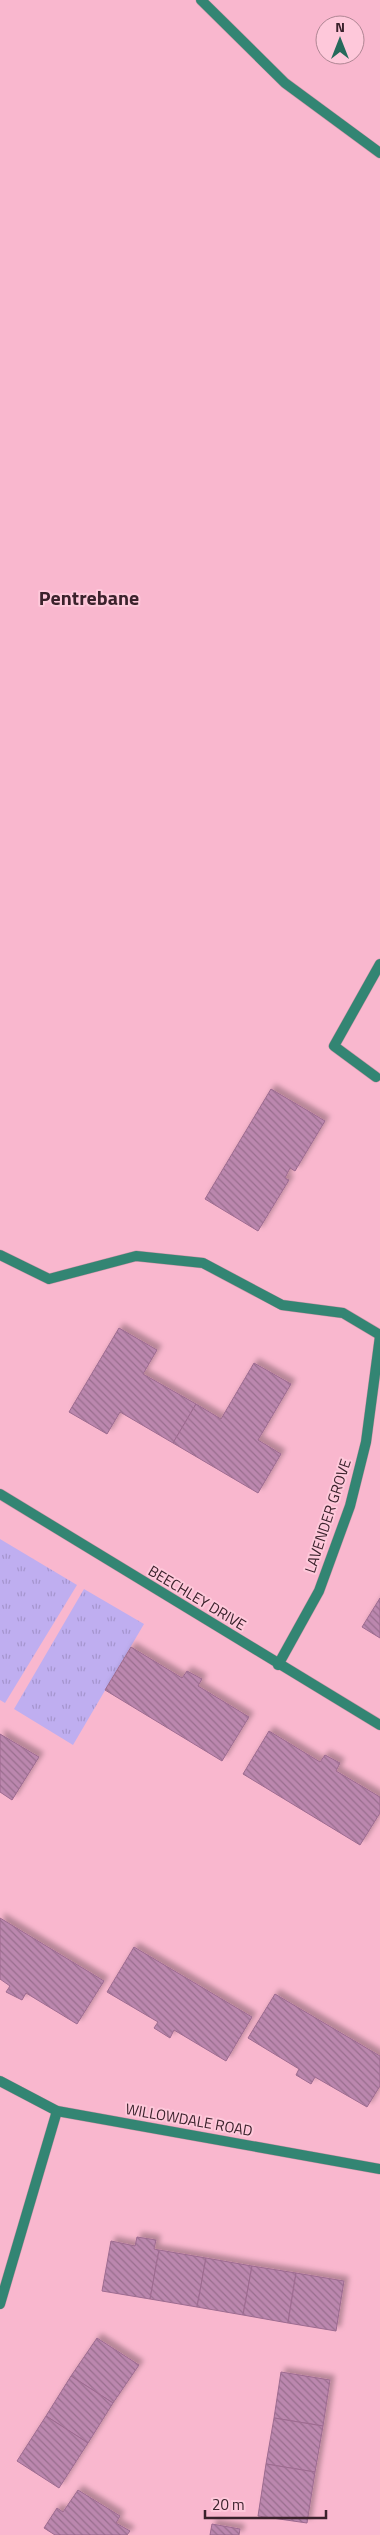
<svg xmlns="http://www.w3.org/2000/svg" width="380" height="2535" viewBox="0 0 380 2535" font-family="'Titillium Web',sans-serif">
	<defs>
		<pattern id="grass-tufts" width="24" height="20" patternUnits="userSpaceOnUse" patternTransform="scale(1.25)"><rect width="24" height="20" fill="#bfaef0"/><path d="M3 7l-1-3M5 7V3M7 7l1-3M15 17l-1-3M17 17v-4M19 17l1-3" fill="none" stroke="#a595ce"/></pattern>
		<pattern id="building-back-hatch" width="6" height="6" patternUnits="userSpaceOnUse" patternTransform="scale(1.25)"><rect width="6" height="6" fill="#bb87ae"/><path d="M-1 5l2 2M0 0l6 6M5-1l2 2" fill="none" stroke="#996e8e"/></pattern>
		<filter id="shadow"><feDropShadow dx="4.5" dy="-4.5" stdDeviation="2.5" flood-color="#0004"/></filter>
	</defs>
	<rect width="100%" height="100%" fill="#f9b7ce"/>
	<!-- grass -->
	<g fill="url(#grass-tufts)">
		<path d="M 0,1539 L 77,1585 L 5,1703 L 0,1700 Z"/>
		<path d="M 84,1589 L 144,1624 L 73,1745 L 14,1709 Z"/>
	</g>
	<!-- building -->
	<g fill="url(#building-back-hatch)" stroke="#9d6b90" filter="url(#shadow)">
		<path d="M 271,1089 L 325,1121 L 295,1171 L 290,1168 L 285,1178 L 289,1180 L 258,1231 L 205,1199 Z"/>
		<path d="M 119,1328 L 157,1350 L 143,1374 L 196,1404 L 173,1443 L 120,1412 L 107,1434 L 69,1412 Z"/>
		<path d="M 254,1363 L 291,1384 L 258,1440 L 281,1454 L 258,1493 L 173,1443 L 196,1404 L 221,1419 Z"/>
		<path d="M 380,1598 L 380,1638 L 362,1627 Z"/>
		<path d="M 131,1647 L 182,1678 L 187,1671 L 202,1679 L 198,1686 L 249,1717 L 222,1761 L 105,1690 Z"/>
		<path d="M 269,1731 L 320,1762 L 325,1755 L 340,1763 L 336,1771 L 380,1797 L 380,1813 L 360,1845 L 243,1774 Z"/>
		<path d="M 0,1734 L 39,1757 L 12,1800 L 0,1792 Z"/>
		<path d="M 0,1918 L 104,1981 L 77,2024 L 26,1993 L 22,2000 L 6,1992 L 10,1986 L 0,1979 Z"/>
		<path d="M 134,1947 L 252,2017 L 226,2061 L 174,2030 L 170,2038 L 154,2028 L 158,2022 L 107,1992 Z"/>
		<path d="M 275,1994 L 380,2056 L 380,2086 L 367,2107 L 315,2077 L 311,2084 L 296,2075 L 299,2069 L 248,2038 Z"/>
		<path d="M 137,2237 L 156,2240 L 154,2249 L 159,2250 L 150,2299 L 102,2291 L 111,2241 L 135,2246 Z"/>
		<path d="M 159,2250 L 206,2258 L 197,2307 L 150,2299 Z"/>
		<path d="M 206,2258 L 252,2266 L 243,2315 L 197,2307 Z"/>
		<path d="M 252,2266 L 296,2273 L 288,2323 L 243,2315 Z"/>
		<path d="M 296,2273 L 344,2281 L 336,2331 L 288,2323 Z"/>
		<path d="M 97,2338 L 139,2365 L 113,2403 L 71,2376 Z"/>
		<path d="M 281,2372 L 330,2380 L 323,2426 L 274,2418 Z"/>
		<path d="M 71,2376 L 113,2403 L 88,2443 L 46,2416 Z"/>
		<path d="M 46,2416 L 88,2443 L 59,2488 L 17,2461 Z"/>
		<path d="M 274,2418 L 323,2426 L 315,2472 L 266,2464 Z"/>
		<path d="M 266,2464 L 315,2472 L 307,2523 L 258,2516 Z"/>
		<path d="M 78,2490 L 120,2516 L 116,2523 L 130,2531 L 127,2535 L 55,2535 L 44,2528 L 57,2508 L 63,2512 Z"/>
		<path d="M 212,2524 L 240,2529 L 239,2535 L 210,2535 Z"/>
	</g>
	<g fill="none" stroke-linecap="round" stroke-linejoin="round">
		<!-- street casing -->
		<g stroke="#cf96aa" stroke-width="11">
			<g id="street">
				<path d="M 201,0 L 285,83 L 380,153"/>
				<path d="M 376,1077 L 334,1046 L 380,964"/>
				<path d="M 0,1255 L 49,1279 L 136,1256 L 203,1263 L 282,1305 L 343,1313 L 380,1335"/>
				<path d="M 0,1494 L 380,1725"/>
				<path d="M 278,1665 L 319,1591 L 350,1506 L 366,1442 L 380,1336"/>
				<path d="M 0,2081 L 57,2111 L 380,2169"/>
				<path d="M 0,2304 L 57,2111"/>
			</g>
		</g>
		<!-- street -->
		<use href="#street" stroke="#338573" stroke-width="10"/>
	</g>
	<g text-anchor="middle" stroke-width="4" stroke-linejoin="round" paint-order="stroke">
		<!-- street labels -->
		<g font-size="15" fill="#3b222c" stroke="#fec8da">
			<text transform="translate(328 1516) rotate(-72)" y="5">LAVENDER GROVE</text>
			<text transform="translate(197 1598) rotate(31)" y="5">BEECHLEY DRIVE</text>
			<text transform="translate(189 2120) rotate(10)" y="5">WILLOWDALE ROAD</text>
		</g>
		<!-- district labels -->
		<g font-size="20" font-weight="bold" fill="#3b222c" stroke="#fec8da">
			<text x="89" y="605">Pentrebane</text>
		</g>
	</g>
	<!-- north arrow -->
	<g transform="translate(340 40)"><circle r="24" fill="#fec8da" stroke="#b08694"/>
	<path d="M0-4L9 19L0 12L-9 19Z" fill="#266a5b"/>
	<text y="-8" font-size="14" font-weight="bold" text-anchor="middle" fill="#3b222c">N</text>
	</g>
	<!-- scale -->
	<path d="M205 2510v8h121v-8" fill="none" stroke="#3b222c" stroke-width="2.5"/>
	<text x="212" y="2510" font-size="15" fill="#3b222c" stroke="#fec8da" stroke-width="4" paint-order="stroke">20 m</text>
</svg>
